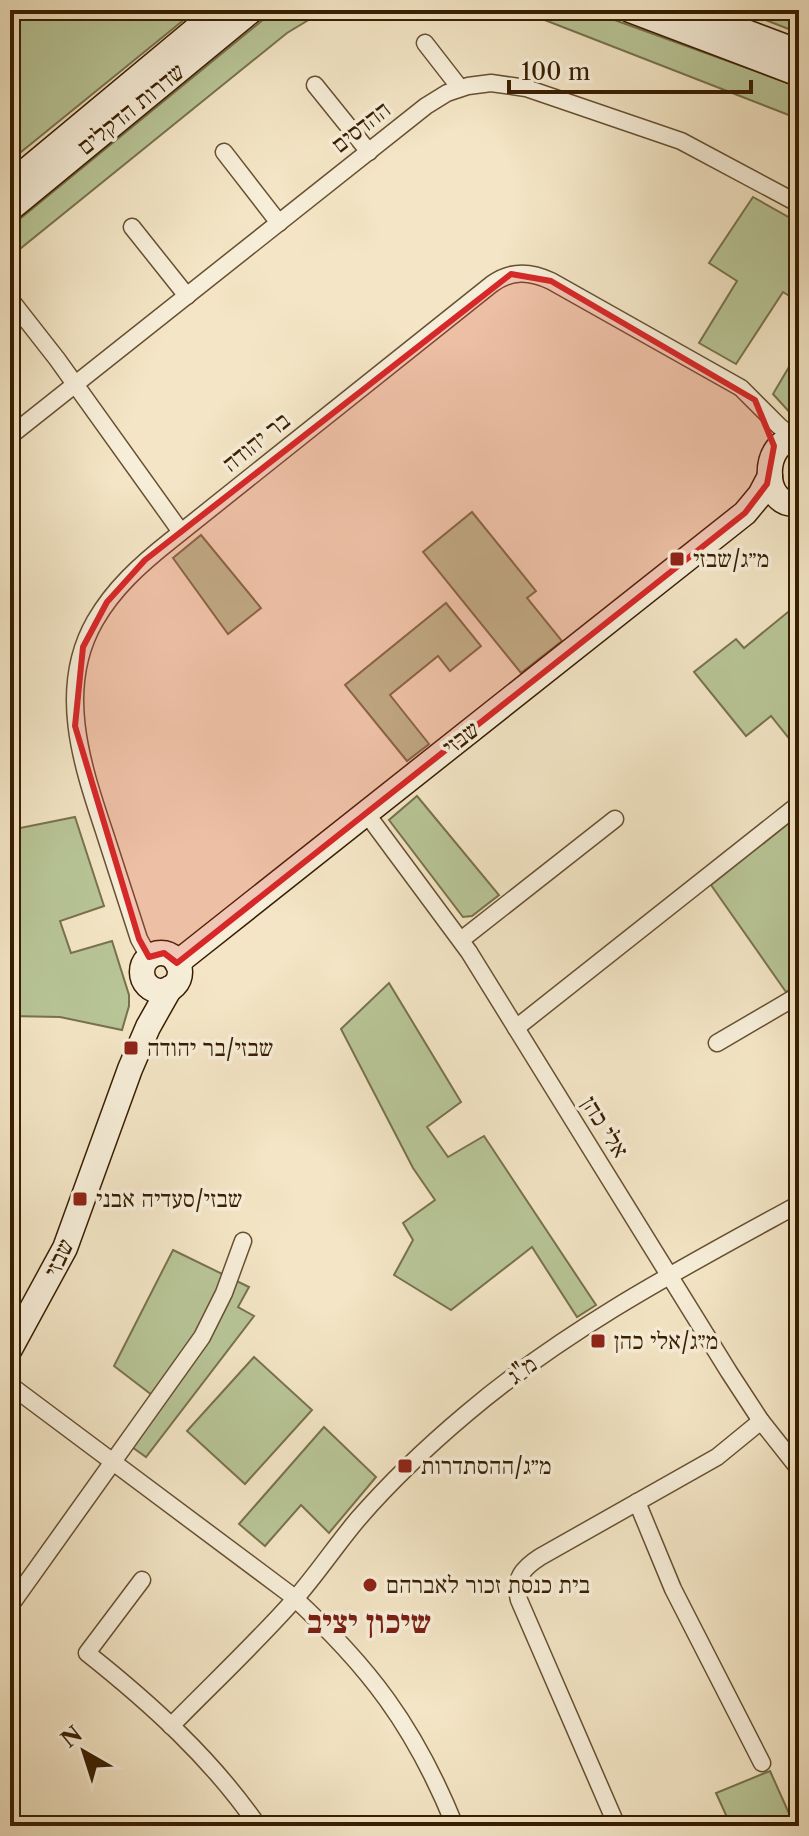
<svg xmlns="http://www.w3.org/2000/svg" width="809" height="1836" viewBox="0 0 809 1836" font-family="'Libre Caslon Text','Frank Ruhl Libre',serif">
	<rect width="100%" height="100%" fill="#f3e5c5"/>
	<filter id="stains"><feTurbulence type="fractalNoise" baseFrequency=".0025" numOctaves="4"/><feColorMatrix values="0 0 0 0 .2 0 0 0 0 .09 0 0 0 0 .02 0 0 0 .5 -.17"/></filter>
	<radialGradient id="worn" r=".72"><stop offset=".6" stop-color="#630" stop-opacity="0"/><stop offset="1" stop-color="#630" stop-opacity=".3"/></radialGradient>
	<!-- green -->
	<g fill="#b8c597" stroke="#78724c" stroke-width="2">
		<path d="M 10,10 L 196,10 L 10,161 Z"/>
		<path d="M 275,10 L 325,10 L 287,33 L 10,257 L 10,227 Z"/>
		<path d="M 519,10 L 587,10 L 799,87 L 799,119 Z"/>
		<path d="M 740,10 L 799,10 L 799,33 Z"/>
		<path d="M 753,197 L 799,223 L 799,302 L 783,292 L 736,364 L 699,343 L 737,281 L 709,263 Z"/>
		<path d="M 799,350 L 799,418 L 792,415 L 773,394 Z"/>
		<path d="M 472,512 L 536,591 L 527,598 L 562,641 L 521,673 L 423,552 Z"/>
		<path d="M 201,535 L 261,608 L 228,634 L 173,558 Z"/>
		<path d="M 446,603 L 481,646 L 450,671 L 438,656 L 390,695 L 429,744 L 407,761 L 345,685 Z"/>
		<path d="M 799,603 L 799,751 L 771,716 L 746,736 L 694,672 L 736,639 L 744,648 Z"/>
		<path d="M 417,796 L 499,895 L 472,916 L 463,917 L 389,820 Z"/>
		<path d="M 799,815 L 799,984 L 786,992 L 711,885 Z"/>
		<path d="M 75,817 L 104,906 L 60,921 L 71,953 L 112,941 L 129,995 L 129,1006 L 122,1030 L 60,1017 L 10,1016 L 10,830 Z"/>
		<path d="M 389,983 L 461,1102 L 427,1127 L 448,1157 L 484,1136 L 596,1305 L 577,1317 L 532,1247 L 451,1310 L 394,1275 L 413,1240 L 403,1223 L 435,1200 L 413,1168 L 341,1029 Z"/>
		<path d="M 173,1250 L 249,1287 L 238,1307 L 254,1316 L 146,1457 L 132,1447 L 161,1402 L 114,1366 Z"/>
		<path d="M 254,1357 L 312,1410 L 245,1484 L 187,1431 Z"/>
		<path d="M 324,1427 L 376,1477 L 329,1533 L 301,1505 L 265,1546 L 239,1524 Z"/>
		<path d="M 770,1771 L 792,1820 L 799,1817 L 799,1826 L 731,1826 L 716,1793 Z"/>
	</g>
	<g fill="none" stroke-linecap="round" stroke-linejoin="round">
		<!-- street casing -->
		<g stroke="#675031" stroke-width="19">
			<g id="street">
				<path d="M 425,43 L 460,88"/>
				<path d="M 315,85 L 369,152"/>
				<path d="M 224,152 L 279,223"/>
				<path d="M 132,227 L 187,296"/>
				<path d="M 10,299 L 57,359 L 181,532"/>
				<path d="M 10,436 L 426,106 L 447,93 L 468,86 L 491,83 L 526,88 L 681,141 L 799,204"/>
				<path d="M 366,813 L 469,952 L 729,1372 L 761,1421 L 799,1469"/>
				<path d="M 461,940 L 615,819"/>
				<path d="M 149,957 L 139,939 C 128,904 116,869 105,834 C 82,765 56,689 95,621 C 114,588 141,564 170,541 L 492,284 C 511,270 530,271 551,281 L 741,388 L 779,426 L 795,439"/>
				<path d="M 516,1028 L 799,804"/>
				<path d="M 717,1043 L 799,995"/>
				<path d="M 10,1385 L 291,1595 C 369,1666 415,1727 455,1826"/>
				<path d="M 637,1502 L 673,1589 L 762,1763"/>
				<path d="M 142,1580 L 87,1653 C 150,1703 212,1759 258,1826"/>
				<path d="M 10,1606 L 202,1337 L 224,1293 L 243,1241"/>
				<path d="M 171,1726 C 212,1684 255,1644 294,1600 C 317,1574 336,1545 358,1519 C 391,1481 428,1446 466,1414 C 567,1328 684,1267 799,1204"/>
				<path d="M 617,1826 L 519,1600 C 513,1579 523,1568 540,1557 L 717,1457 L 761,1421"/>
			</g>
		</g>
		<!-- secondary casing -->
		<g stroke="#381e00" stroke-width="27">
			<g id="secondary">
				<path d="M 630,10 L 799,74"/>
				<path d="M 688,10 L 799,52"/>
				<path d="M 10,184 L 219,10"/>
				<path d="M 10,209 L 252,10"/>
				<path d="M 799,439 C 760,436 760,511 799,503"/>
				<circle cx="161" cy="972" r="19"/>
				<path d="M 177,963 L 745,513 L 760,495 L 770,476"/>
				<path d="M 10,1349 L 65,1248 L 130,1069 L 148,1027 L 170,988"/>
			</g>
		</g>
		<!-- street -->
		<use href="#street" stroke="#f7eed9" stroke-width="16"/>
		<!-- secondary -->
		<use href="#secondary" stroke="#f7eed9" stroke-width="24"/>
	</g>
	<!-- marked area -->
	<path fill="#d62828" fill-opacity="0.2" stroke="#d62828" stroke-width="6" stroke-linejoin="round" d="M 511,274 L 551,281 L 755,400 L 774,446 L 767,484 L 745,513 L 177,963 L 164,953 L 149,957 L 139,939 L 75,726 L 83,647 L 107,602 L 145,560 Z"/>
	<!-- markers -->
	<g fill="#8f2418" stroke="#f7eed9" stroke-width="3">
		<rect x="669" y="551" width="16" height="16" rx="4"/>
		<rect x="123" y="1040" width="16" height="16" rx="4"/>
		<rect x="72" y="1191" width="16" height="16" rx="4"/>
		<rect x="590" y="1333" width="16" height="16" rx="4"/>
		<rect x="397" y="1458" width="16" height="16" rx="4"/>
		<circle cx="370" cy="1585" r="8"/>
	</g>
	<g text-anchor="middle" stroke-width="7" stroke-linejoin="round" paint-order="stroke">
		<!-- street labels -->
		<g font-size="24" fill="#381e00" stroke="#f7eed9">
			<text transform="translate(131 109) rotate(-39)" y="8">שדרות הדקלים</text>
			<text transform="translate(361 127) rotate(-38)" y="8">ההדסים</text>
			<text transform="translate(256 442) rotate(-39)" y="8">בר יהודה</text>
			<text transform="translate(461 738) rotate(-38)" y="8">שבזי</text>
			<text transform="translate(605 1127) rotate(58)" y="8">אלי כהן</text>
			<text transform="translate(59 1258) rotate(-65)" y="8">שבזי</text>
			<text transform="translate(522 1370) rotate(-37)" y="8">מ"ג</text>
		</g>
		<!-- poi labels -->
		<g font-size="24" fill="#381e00" stroke="#f7eed9" text-anchor="start">
			<text x="693" y="567">מ״ג/שבזי</text>
			<text x="147" y="1056">שבזי/בר יהודה</text>
			<text x="96" y="1207">שבזי/סעדיה אבני</text>
			<text x="614" y="1349">מ״ג/אלי כהן</text>
			<text x="421" y="1474">מ״ג/ההסתדרות</text>
			<text x="386" y="1593">בית כנסת זכור לאברהם</text>
		</g>
		<!-- district labels -->
		<g font-size="32" font-weight="bold" fill="#7a1f14" stroke="#f7eed9">
			<text x="369" y="1633">שיכון יציב</text>
		</g>
	</g>
	<!-- margin -->
	<rect width="809" height="1836" fill="none" stroke="#f3e5c5" stroke-width="40"/>
	<rect x="12" y="12" width="785" height="1812" fill="none" stroke="#381e00" stroke-width="4"/>
	<rect x="20" y="20" width="769" height="1796" fill="none" stroke="#381e00" stroke-width="2"/>
	<!-- north arrow -->
	<g transform="translate(84 1752) rotate(321)" stroke="#f7eed9" stroke-width="6" paint-order="stroke">
	<path d="M0-6L14 30L0 20L-14 30Z" fill="#381e00"/>
	<text y="-12" font-size="22" font-weight="bold" text-anchor="middle" fill="#381e00">N</text>
	</g>
	<!-- scale -->
	<path d="M509 80v12h242v-12" fill="none" stroke="#381e00" stroke-width="4"/>
	<text x="521" y="80" font-size="24" fill="#381e00" stroke="#f7eed9" stroke-width="6" paint-order="stroke">100 m</text>
	<rect width="100%" height="100%" filter="url(#stains)"/>
	<rect width="100%" height="100%" fill="url(#worn)"/>
</svg>
